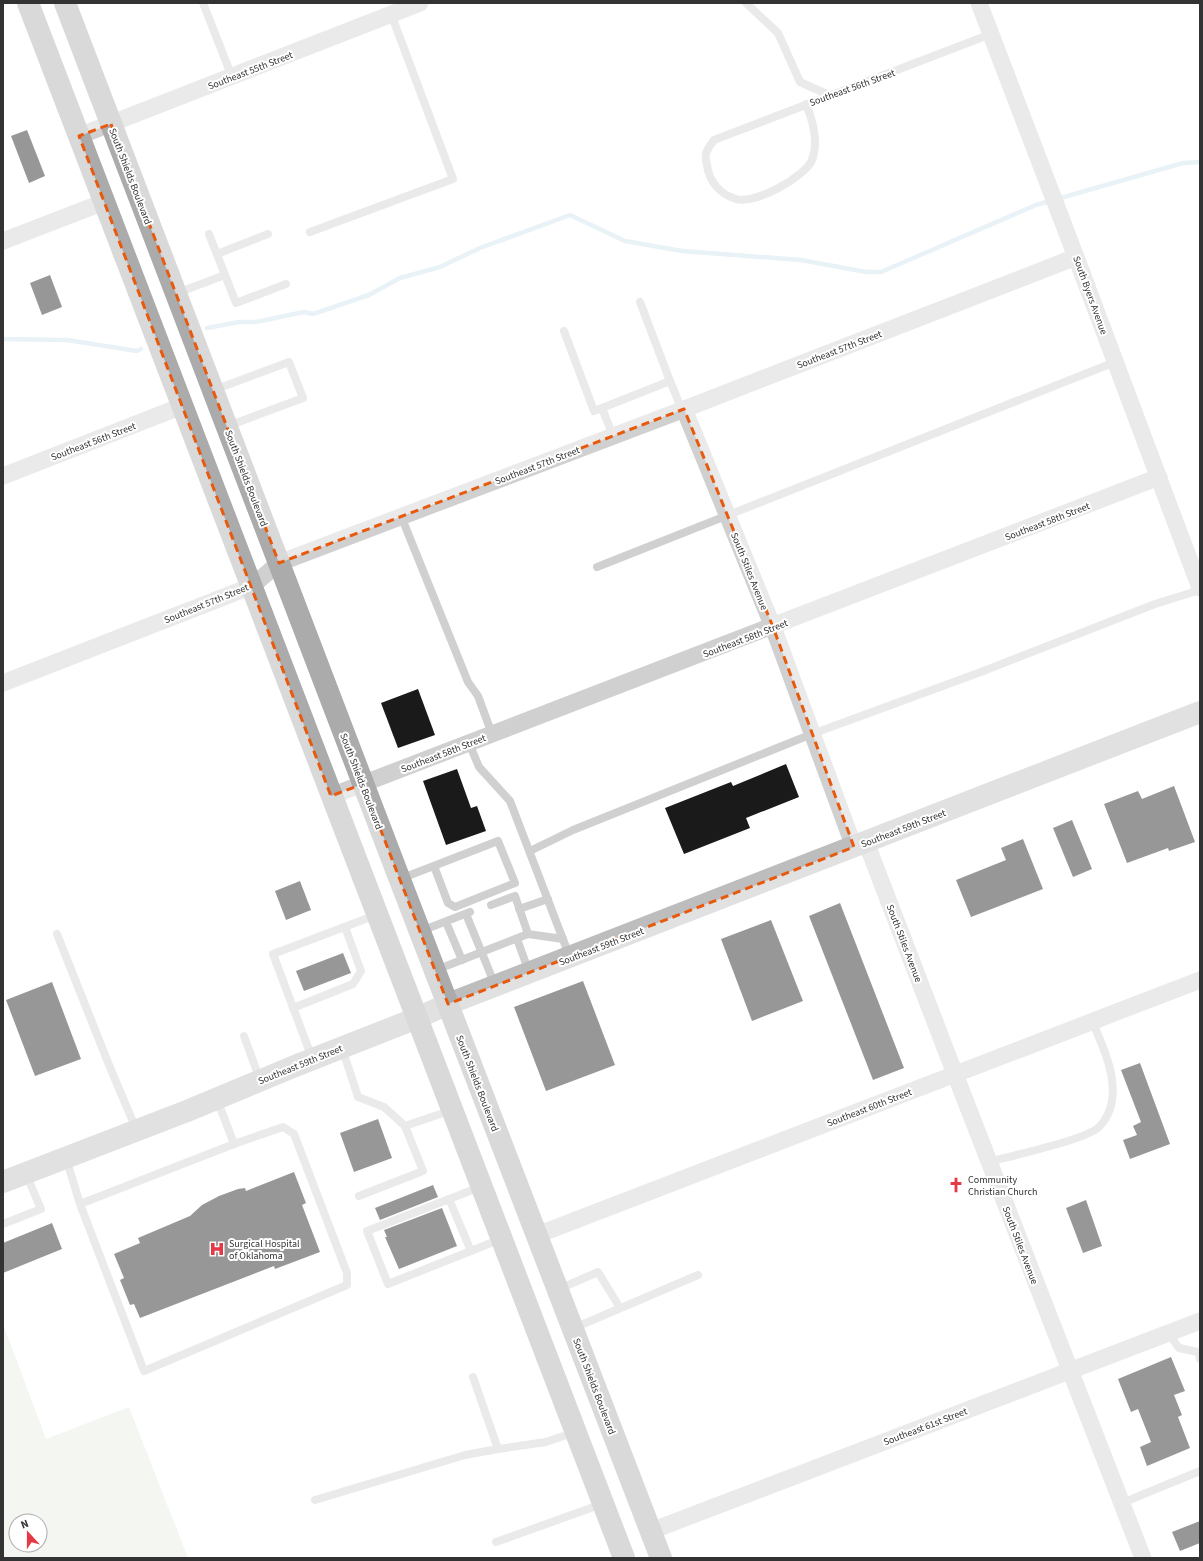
<svg xmlns="http://www.w3.org/2000/svg" width="1203" height="1561" viewBox="0 0 1203 1561" font-family="'Source Sans 3',sans-serif">
	<rect width="100%" height="100%" fill="#fff"/>
	<!-- green -->
	<path fill="#e6ecdf" fill-rule="evenodd" d="M 3,1324 L 46,1439 L 129,1407 L 188,1558 L 3,1558 ZM 16,1521 L 40,1521 L 40,1545 L 16,1545 Z"/>
	<g fill="none" stroke-linecap="round" stroke-linejoin="round">
		<!-- stream -->
		<g stroke="#cfe2ee" stroke-width="4.5">
			<path d="M 207,328 L 239,322 L 256,322 L 304,312 L 313,314 L 369,295 L 400,278 L 440,267 L 480,248 L 570,215 L 625,241 L 682,251 L 801,260 L 866,272 L 881,272 L 1036,205 L 1183,163 L 1200,162"/>
			<path d="M 3,339 L 67,340 L 137,351 L 141,349"/>
		</g>
	</g>
	<!-- building -->
	<g fill="#1a1a1a">
		<path d="M 27,130 L 45,176 L 29,183 L 11,136 Z"/>
		<path d="M 50,275 L 62,307 L 42,315 L 30,283 Z"/>
		<path d="M 418,689 L 435,735 L 398,748 L 381,703 Z"/>
		<path d="M 786,764 L 799,797 L 746,818 L 750,828 L 684,854 L 665,808 L 731,782 L 733,786 Z"/>
		<path d="M 457,769 L 471,808 L 477,806 L 486,831 L 446,845 L 423,781 Z"/>
		<path d="M 1174,786 L 1195,842 L 1169,851 L 1168,848 L 1127,863 L 1104,804 L 1138,791 L 1142,799 Z"/>
		<path d="M 1072,820 L 1092,869 L 1073,877 L 1053,828 Z"/>
		<path d="M 1023,839 L 1043,889 L 971,917 L 956,880 L 1006,860 L 1001,848 Z"/>
		<path d="M 300,881 L 311,910 L 286,920 L 275,891 Z"/>
		<path d="M 840,903 L 904,1068 L 873,1080 L 809,916 Z"/>
		<path d="M 771,920 L 803,1001 L 752,1021 L 721,939 Z"/>
		<path d="M 343,953 L 351,973 L 304,991 L 296,971 Z"/>
		<path d="M 583,981 L 615,1065 L 546,1091 L 514,1007 Z"/>
		<path d="M 52,982 L 81,1059 L 35,1076 L 6,1000 Z"/>
		<path d="M 1140,1063 L 1170,1144 L 1130,1159 L 1123,1140 L 1137,1135 L 1133,1126 L 1141,1122 L 1121,1070 Z"/>
		<path d="M 378,1119 L 392,1158 L 354,1172 L 340,1133 Z"/>
		<path d="M 294,1172 L 306,1203 L 302,1205 L 320,1252 L 275,1269 L 274,1266 L 140,1318 L 134,1304 L 130,1305 L 120,1280 L 124,1278 L 114,1254 L 140,1243 L 138,1238 L 190,1216 L 202,1205 L 219,1196 L 238,1189 L 245,1188 L 246,1191 Z"/>
		<path d="M 433,1185 L 438,1197 L 380,1220 L 375,1208 Z"/>
		<path d="M 1086,1200 L 1102,1246 L 1083,1253 L 1066,1208 Z"/>
		<path d="M 442,1208 L 457,1246 L 399,1269 L 385,1237 L 387,1237 L 384,1230 Z"/>
		<path d="M 52,1223 L 62,1249 L 3,1273 L 3,1243 Z"/>
		<path d="M 1171,1357 L 1185,1391 L 1174,1395 L 1182,1415 L 1178,1417 L 1190,1448 L 1147,1466 L 1140,1447 L 1151,1442 L 1138,1409 L 1131,1412 L 1118,1379 Z"/>
		<path d="M 1200,1521 L 1200,1543 L 1180,1551 L 1172,1532 Z"/>
	</g>
	<g fill="none" stroke-linecap="round" stroke-linejoin="round">
		<!-- lane -->
		<g stroke="#d0d0d0" stroke-width="8">
			<path d="M 203,3 L 232,77"/>
			<path d="M 746,3 L 778,33 L 800,82 L 829,95"/>
			<path d="M 806,104 C 813,121 819,142 812,160 C 805,177 754,205 736,199 C 720,194 709,182 707,165 C 706,161 705,156 706,153 C 708,148 711,144 714,140 L 991,34"/>
			<path d="M 310,232 L 453,179 L 391,14"/>
			<path d="M 217,254 L 268,234"/>
			<path d="M 225,275 L 236,303 L 286,284"/>
			<path d="M 177,293 L 225,275 L 209,234"/>
			<path d="M 564,331 L 594,411 L 602,408 L 670,381 L 640,302"/>
			<path d="M 670,381 L 682,410"/>
			<path d="M 214,390 L 289,362 L 303,398 L 228,426"/>
			<path d="M 602,408 L 613,436"/>
			<path d="M 401,516 L 468,682 L 478,696 L 492,734"/>
			<path d="M 597,567 L 1115,362"/>
			<path d="M 469,743 L 479,767 L 510,801 L 569,955"/>
			<path d="M 530,851 L 573,830 L 812,734 L 981,672 L 1155,604 L 1200,590"/>
			<path d="M 400,879 L 498,841 L 515,883 L 455,907 L 448,903 L 434,866"/>
			<path d="M 491,905 L 515,896 L 528,934"/>
			<path d="M 519,909 L 548,899"/>
			<path d="M 466,914 L 495,985"/>
			<path d="M 446,922 L 462,960"/>
			<path d="M 421,931 L 470,912"/>
			<path d="M 57,934 L 109,1065 L 136,1129"/>
			<path d="M 517,939 L 529,972"/>
			<path d="M 436,970 L 528,934 L 563,939"/>
			<path d="M 293,1008 L 353,984 L 361,971 L 345,927"/>
			<path d="M 244,1036 L 260,1080"/>
			<path d="M 342,1048 L 358,1097 L 384,1107 L 405,1126 L 452,1110"/>
			<path d="M 312,1058 L 273,954 L 376,915"/>
			<path d="M 217,1099 L 234,1144"/>
			<path d="M 66,1158 L 80,1204 L 144,1371 L 347,1285 L 347,1273 L 294,1134 L 283,1127 L 234,1144 L 80,1204"/>
			<path d="M 989,1162 C 1010,1156 1086,1140 1099,1127 C 1127,1098 1106,1052 1092,1021"/>
			<path d="M 480,1187 L 367,1231 L 388,1284 L 501,1239"/>
			<path d="M 359,1196 L 423,1171 L 405,1126"/>
			<path d="M 449,1199 L 471,1251"/>
			<path d="M 3,1224 L 41,1209 L 26,1174"/>
			<path d="M 559,1289 L 598,1272 L 620,1308"/>
			<path d="M 574,1328 L 698,1275"/>
			<path d="M 1168,1333 L 1179,1348 L 1198,1352 L 1200,1359"/>
			<path d="M 473,1377 L 498,1449 L 546,1442 L 575,1432"/>
			<path d="M 315,1500 L 465,1455 L 498,1449"/>
			<path d="M 1122,1503 L 1200,1471"/>
			<path d="M 496,1542 L 602,1504"/>
		</g>
		<!-- street -->
		<g stroke="#d0d0d0" stroke-width="17">
			<path d="M 979,3 L 1076,257 L 1200,588"/>
			<path d="M 79,136 L 420,3"/>
			<path d="M 3,241 L 104,202"/>
			<path d="M 684,409 L 773,627 L 854,847"/>
			<path d="M 3,476 L 182,406"/>
			<path d="M 3,683 L 252,586 L 279,563 L 682,410 L 1076,257"/>
			<path d="M 331,796 L 1159,477"/>
			<path d="M 866,842 L 955,1074 L 1143,1558"/>
			<path d="M 537,1235 L 1200,980"/>
			<path d="M 651,1531 L 1200,1321"/>
		</g>
		<!-- secondary -->
		<path stroke="#bdbdbd" stroke-width="22" d="M 3,1182 L 187,1111 L 295,1066 L 417,1018 L 448,1004 L 1200,712"/>
		<!-- primary -->
		<g stroke="#ababab" stroke-width="22">
			<path d="M 28,3 L 624,1558"/>
			<path d="M 65,3 L 400,880 L 661,1558"/>
		</g>
	</g>
	<!-- marked area -->
	<path d="M0 0H1203V1561H0ZM 111,124 L 279,563 L 684,409 L 773,627 L 854,847 L 448,1004 L 363,784 L 331,796 L 79,136 Z" fill="#fff" fill-opacity=".55" fill-rule="evenodd"/>
	<path fill="none" stroke="#e8590c" stroke-width="3" stroke-dasharray="8 5" stroke-linejoin="round" d="M 111,124 L 279,563 L 684,409 L 773,627 L 854,847 L 448,1004 L 363,784 L 331,796 L 79,136 Z"/>
	<!-- icons -->
	<defs>
		<g id="church-bare" transform="scale(1.2)"><path d="M-1.2-6h2.4v3.5h3.3v2.4h-3.3V6h-2.4V-.1h-3.3v-2.4h3.3Z" fill="#e63946" stroke="#fff" stroke-width="2.5" paint-order="stroke"/></g>
		<g id="hospital-bare" transform="scale(1.2)"><path d="M-5-5h3v3.5h4V-5h3V5h-3V1.5h-4V5h-3Z" fill="#e63946" stroke="#fff" stroke-width="2.5" paint-order="stroke"/></g>
	</defs>
	<g fill-rule="evenodd">
		<use href="#church-bare" x="956" y="1185"/>
		<use href="#hospital-bare" x="217" y="1249"/>
	</g>
	<g text-anchor="middle" stroke-width="4" stroke-linejoin="round" paint-order="stroke">
		<!-- street labels -->
		<g font-size="10" fill="#333" stroke="#fff">
			<text transform="translate(250 70) rotate(-21)" y="4">Southeast 55th Street</text>
			<text transform="translate(852 87) rotate(-20)" y="4">Southeast 56th Street</text>
			<text transform="translate(131 176) rotate(69)" y="4">South Shields Boulevard</text>
			<text transform="translate(1091 295) rotate(70)" y="4">South Byers Avenue</text>
			<text transform="translate(839 349) rotate(-21)" y="4">Southeast 57th Street</text>
			<text transform="translate(93 441) rotate(-21)" y="4">Southeast 56th Street</text>
			<text transform="translate(537 465) rotate(-21)" y="4">Southeast 57th Street</text>
			<text transform="translate(247 478) rotate(69)" y="4">South Shields Boulevard</text>
			<text transform="translate(1047 521) rotate(-21)" y="4">Southeast 58th Street</text>
			<text transform="translate(750 571) rotate(68)" y="4">South Stiles Avenue</text>
			<text transform="translate(206 603) rotate(-22)" y="4">Southeast 57th Street</text>
			<text transform="translate(745 638) rotate(-21)" y="4">Southeast 58th Street</text>
			<text transform="translate(443 753) rotate(-21)" y="4">Southeast 58th Street</text>
			<text transform="translate(362 781) rotate(69)" y="4">South Shields Boulevard</text>
			<text transform="translate(903 828) rotate(-21)" y="4">Southeast 59th Street</text>
			<text transform="translate(905 943) rotate(69)" y="4">South Stiles Avenue</text>
			<text transform="translate(601 946) rotate(-21)" y="4">Southeast 59th Street</text>
			<text transform="translate(300 1064) rotate(-22)" y="4">Southeast 59th Street</text>
			<text transform="translate(478 1083) rotate(69)" y="4">South Shields Boulevard</text>
			<text transform="translate(869 1107) rotate(-21)" y="4">Southeast 60th Street</text>
			<text transform="translate(1021 1245) rotate(69)" y="4">South Stiles Avenue</text>
			<text transform="translate(595 1386) rotate(69)" y="4">South Shields Boulevard</text>
			<text transform="translate(925 1426) rotate(-21)" y="4">Southeast 61st Street</text>
		</g>
		<!-- poi labels -->
		<g font-size="10" fill="#333" stroke="#fff" text-anchor="start">
			<text x="968" y="1183">Community<tspan x="968" dy="12">Christian Church</tspan></text>
			<text x="229" y="1247">Surgical Hospital<tspan x="229" dy="12">of Oklahoma</tspan></text>
		</g>
	</g>
	<!-- border -->
	<rect width="1203" height="1561" fill="none" stroke="#333333" stroke-width="8"/>
	<!-- north arrow -->
	<g transform="translate(28 1533) rotate(339)"><circle r="19" fill="#ffffff" stroke="#adadad"/>
	<path d="M0-3L7 15L0 10L-7 15Z" fill="#e63946"/>
	<text y="-6" font-size="11" font-weight="bold" text-anchor="middle" fill="#333333">N</text>
	</g>
</svg>
